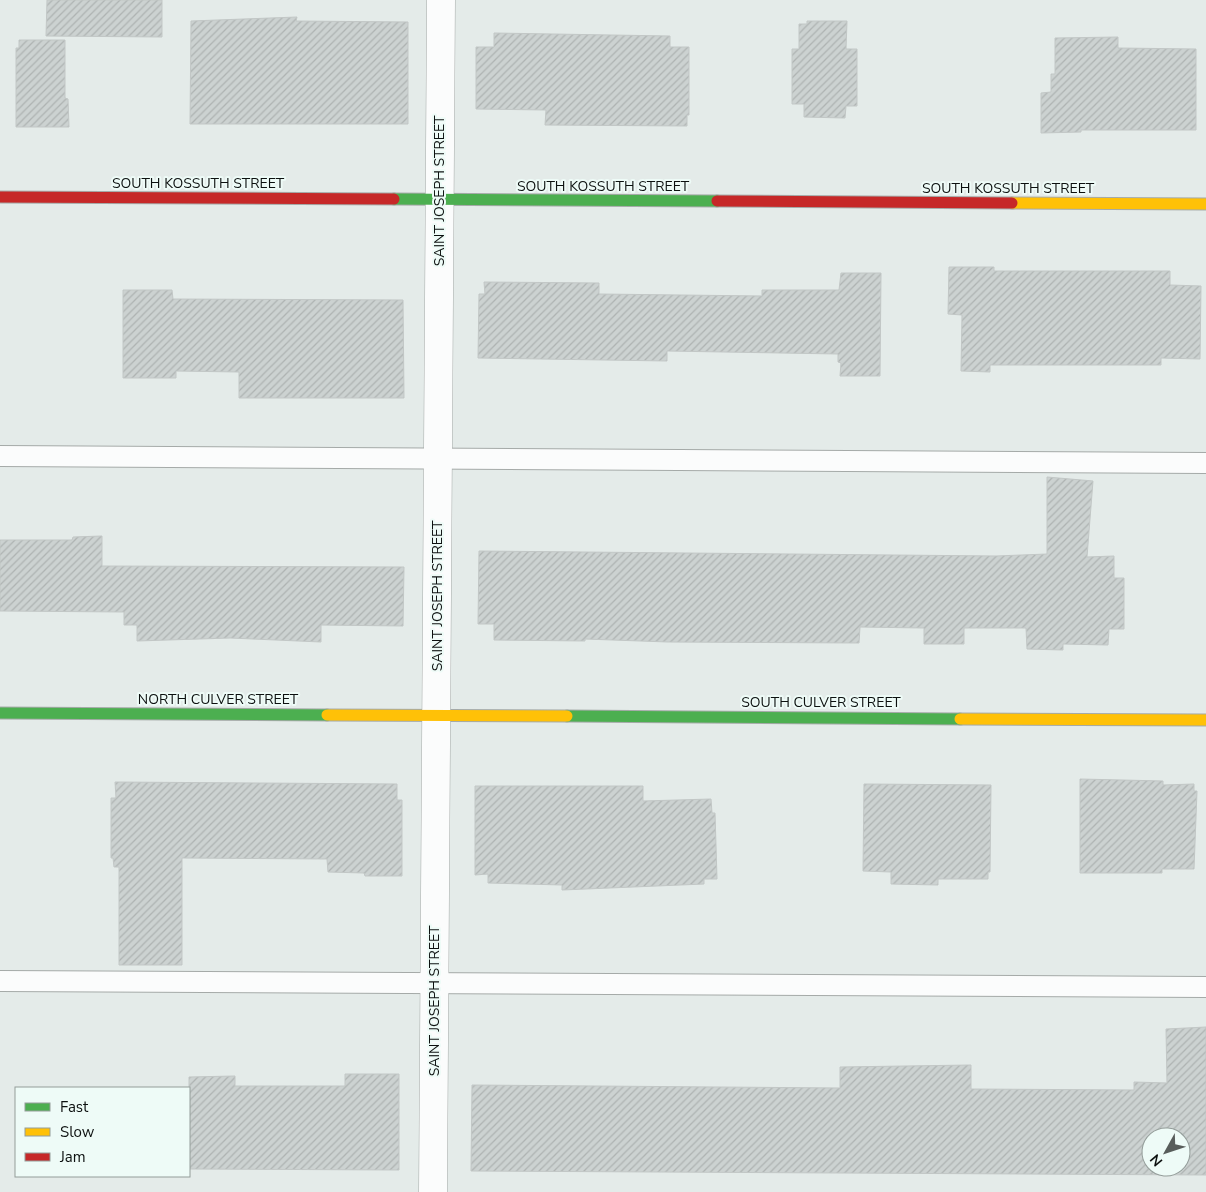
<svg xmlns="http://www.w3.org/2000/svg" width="1206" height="1192" viewBox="0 0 1206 1192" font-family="'Nunito Sans',sans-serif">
	<defs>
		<pattern id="building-hatch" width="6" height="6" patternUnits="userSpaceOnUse" patternTransform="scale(1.25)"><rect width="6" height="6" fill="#ccd2d1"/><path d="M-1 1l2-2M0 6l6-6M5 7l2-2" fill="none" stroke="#aeb3b2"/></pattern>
	</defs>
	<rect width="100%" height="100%" fill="#e4ebe9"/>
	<!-- building -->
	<g fill="url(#building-hatch)" stroke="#c2c7c6" fill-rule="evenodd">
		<path d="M 47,0 L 162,0 L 162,37 L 46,36 Z"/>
		<path d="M 297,17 L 296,21 L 408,22 L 408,124 L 190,124 L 191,21 Z"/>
		<path d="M 807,21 L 847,21 L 846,49 L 857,49 L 857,106 L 846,106 L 845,118 L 804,117 L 804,104 L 792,104 L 792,49 L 799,49 L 799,24 L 807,24 Z"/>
		<path d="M 494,33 L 670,36 L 670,47 L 689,47 L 689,115 L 687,115 L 687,126 L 545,125 L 546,110 L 476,109 L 476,47 L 494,47 Z"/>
		<path d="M 1118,37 L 1118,48 L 1196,49 L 1196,130 L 1081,130 L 1081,132 L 1041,133 L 1041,93 L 1051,92 L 1051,74 L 1055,74 L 1055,38 Z"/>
		<path d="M 19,40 L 65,40 L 65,98 L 68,99 L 69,127 L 16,127 L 16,48 L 19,48 Z"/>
		<path d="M 949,267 L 994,267 L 994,271 L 1170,271 L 1170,285 L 1201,286 L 1200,359 L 1161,358 L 1161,365 L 990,365 L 990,372 L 961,371 L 962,315 L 948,314 Z"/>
		<path d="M 841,273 L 881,273 L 880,376 L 840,376 L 841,363 L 838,362 L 838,354 L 667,351 L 667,361 L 478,358 L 479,294 L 485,294 L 484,282 L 599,283 L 599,294 L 762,296 L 762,290 L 839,290 Z"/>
		<path d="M 123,290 L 172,290 L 173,299 L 403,300 L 404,398 L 239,398 L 239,372 L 176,371 L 176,378 L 123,378 Z"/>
		<path d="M 1047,477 L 1093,481 L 1087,557 L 1114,556 L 1114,578 L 1124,578 L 1124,629 L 1109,629 L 1108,645 L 1063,644 L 1063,650 L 1027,649 L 1026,628 L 964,628 L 964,644 L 924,644 L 924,628 L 860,627 L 859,643 L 668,642 L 585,639 L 585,641 L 494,640 L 494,624 L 478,624 L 479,551 L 996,556 L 1047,554 Z"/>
		<path d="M 102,536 L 102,566 L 404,567 L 403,626 L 321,625 L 321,642 L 230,638 L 137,641 L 137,625 L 124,625 L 124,612 L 0,611 L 0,540 L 72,540 L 73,537 Z"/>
		<path d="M 1080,779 L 1163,781 L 1163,785 L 1194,784 L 1194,791 L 1197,791 L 1194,869 L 1162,869 L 1162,873 L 1080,873 Z"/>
		<path d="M 115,782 L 397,784 L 397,800 L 402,800 L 402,876 L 365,876 L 364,873 L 328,872 L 327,859 L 182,858 L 182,965 L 119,965 L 119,867 L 114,867 L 113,858 L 111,858 L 111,798 L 116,798 Z"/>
		<path d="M 864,784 L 991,785 L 990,872 L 988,872 L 988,879 L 938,879 L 938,885 L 891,884 L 891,872 L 863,871 Z"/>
		<path d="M 475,786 L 643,786 L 643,801 L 711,799 L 712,813 L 715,813 L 717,879 L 704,879 L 704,884 L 562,890 L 562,885 L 488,883 L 488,874 L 475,875 Z"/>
		<path d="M 1206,1027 L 1206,1175 L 471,1171 L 472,1085 L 840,1088 L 840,1067 L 971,1065 L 971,1089 L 1134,1090 L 1134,1082 L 1167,1083 L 1166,1029 ZM 1151,1137 L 1181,1137 L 1181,1167 L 1151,1167 Z"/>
		<path d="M 345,1074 L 399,1074 L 399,1170 L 189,1169 L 189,1077 L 235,1076 L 235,1086 L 345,1086 Z"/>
	</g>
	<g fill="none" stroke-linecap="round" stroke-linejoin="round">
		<!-- lane casing -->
		<g stroke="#a5aaa8" stroke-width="22">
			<g id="lane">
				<path d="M 0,456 L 1206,463"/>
				<path d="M 0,981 L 1206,987"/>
			</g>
		</g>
		<!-- street casing -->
		<g stroke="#a5aaa8" stroke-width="29">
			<path id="street" d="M 433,1192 L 441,0"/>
		</g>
		<!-- fast casing -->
		<g stroke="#a5aaa8" stroke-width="13">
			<g id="fast">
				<path d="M 394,199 L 717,201"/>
				<path d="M 0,713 L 327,715"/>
				<path d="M 567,716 L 960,719"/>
			</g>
		</g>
		<!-- slow casing -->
		<g stroke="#a5aaa8" stroke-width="13">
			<g id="slow">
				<path d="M 1012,203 L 1206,204"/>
				<path d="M 327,715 L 567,716"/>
				<path d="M 960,719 L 1206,720"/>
			</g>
		</g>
		<!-- jam casing -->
		<g stroke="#a5aaa8" stroke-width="13">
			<g id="jam">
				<path d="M 0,197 L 394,199"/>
				<path d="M 717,201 L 1012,203"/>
			</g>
		</g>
		<!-- lane -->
		<use href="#lane" stroke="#fbfcfc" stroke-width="20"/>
		<!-- street -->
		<use href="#street" stroke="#fbfcfc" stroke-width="28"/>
		<!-- fast -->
		<use href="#fast" stroke="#4caf50" stroke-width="11"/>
		<!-- slow -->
		<use href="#slow" stroke="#ffc107" stroke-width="11"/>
		<!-- jam -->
		<use href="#jam" stroke="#c62828" stroke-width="11"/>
	</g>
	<g text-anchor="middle" stroke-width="4" stroke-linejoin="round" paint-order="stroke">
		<!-- street labels -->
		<g font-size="14" fill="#0c100f" stroke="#eefbf7">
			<text x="198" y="188">SOUTH KOSSUTH STREET</text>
			<text x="603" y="191">SOUTH KOSSUTH STREET</text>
			<text x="1008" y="193">SOUTH KOSSUTH STREET</text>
			<text transform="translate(439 191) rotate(-90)" y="5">SAINT JOSEPH STREET</text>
			<text transform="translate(437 596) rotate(-90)" y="5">SAINT JOSEPH STREET</text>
			<text x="218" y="704">NORTH CULVER STREET</text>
			<text x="821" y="707">SOUTH CULVER STREET</text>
			<text transform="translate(434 1001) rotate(-90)" y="5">SAINT JOSEPH STREET</text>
		</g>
	</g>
	<!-- legend -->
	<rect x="15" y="1087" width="175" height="90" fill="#eefbf7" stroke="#949d9a"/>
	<rect x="25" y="1103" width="25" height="8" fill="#4caf50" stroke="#949d9a"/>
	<text x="60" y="1112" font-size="15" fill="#0c100f">Fast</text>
	<rect x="25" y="1128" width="25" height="8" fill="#ffc107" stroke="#949d9a"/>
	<text x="60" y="1137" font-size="15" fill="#0c100f">Slow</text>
	<rect x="25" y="1153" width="25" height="8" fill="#c62828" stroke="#949d9a"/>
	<text x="60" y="1162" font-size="15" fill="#0c100f">Jam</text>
	<!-- north arrow -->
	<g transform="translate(1166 1152) rotate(230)"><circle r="24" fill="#eefbf7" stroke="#949d9a"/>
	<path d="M0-4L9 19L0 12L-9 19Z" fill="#585d5b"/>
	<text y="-8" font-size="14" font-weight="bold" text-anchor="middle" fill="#0c100f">N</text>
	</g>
</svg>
